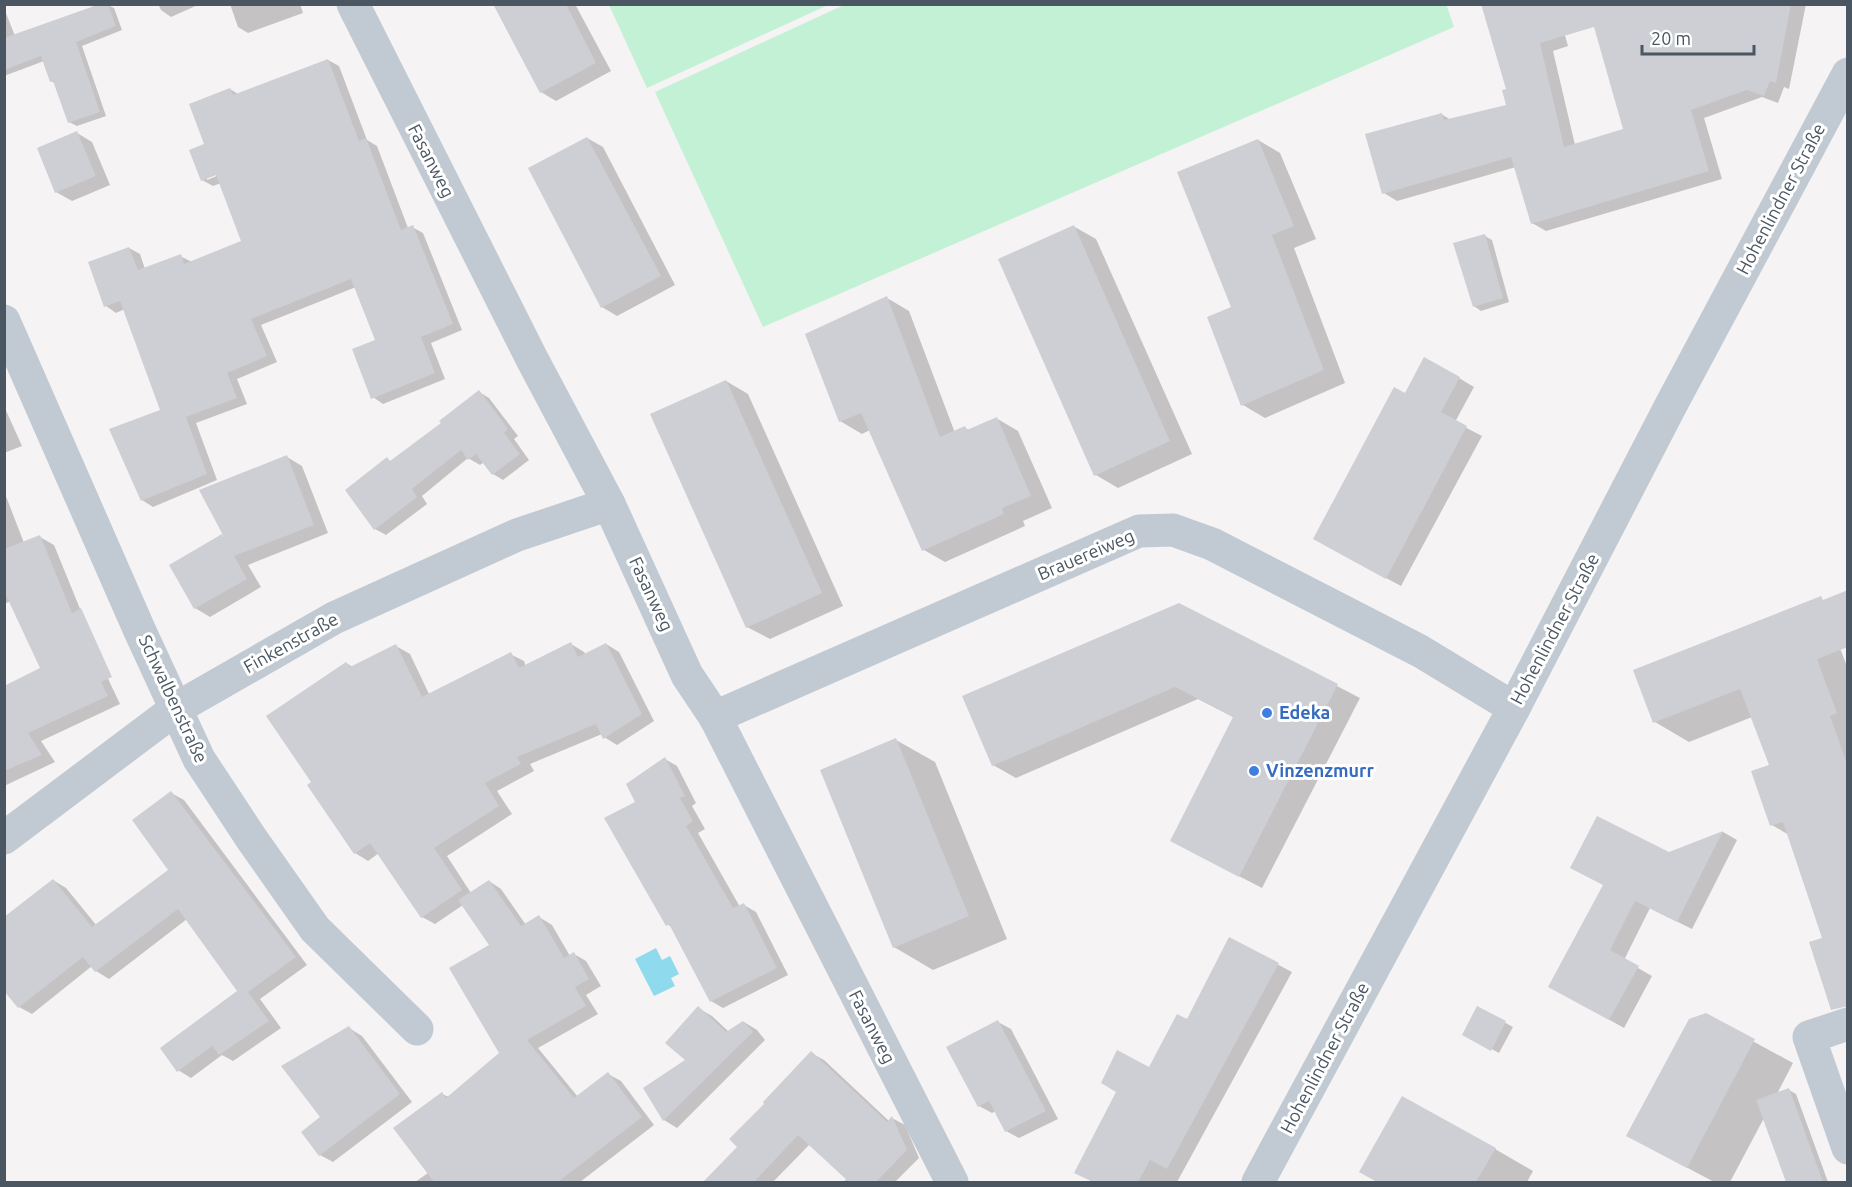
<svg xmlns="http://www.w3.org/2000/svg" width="1852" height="1187" viewBox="0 0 1852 1187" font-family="Ubuntu,sans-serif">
	<rect width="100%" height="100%" fill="#f5f3f3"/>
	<!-- green -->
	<g fill="#c3f1d5">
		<path d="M 1446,4 L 1454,27 L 763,327 L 655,92 L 844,5 Z"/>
		<path d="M 609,5 L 828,5 L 647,88 Z"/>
	</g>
	<!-- water -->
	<path fill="#90daee" d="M 656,948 L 662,960 L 670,956 L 679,974 L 671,978 L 675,986 L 654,996 L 635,959 Z"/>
	<!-- shadow -->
	<g fill="#0003" fill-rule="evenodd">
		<path d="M 105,4 L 114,8 L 122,30 L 82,46 L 106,116 L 77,126 L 69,122 L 56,84 L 51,81 L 44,61 L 4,76 L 4,8 L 15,36 Z"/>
		<path d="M 158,4 L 200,4 L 171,17 L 161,10 Z"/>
		<path d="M 230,4 L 300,4 L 303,13 L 248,33 L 238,27 Z"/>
		<path d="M 494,4 L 575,4 L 611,71 L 556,101 L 541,92 Z"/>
		<path d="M 1556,4 L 1568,46 L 1553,51 L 1575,145 L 1625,130 L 1646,4 L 1806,4 L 1789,89 L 1784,87 L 1778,103 L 1762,97 L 1704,118 L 1722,179 L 1546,231 L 1532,223 L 1516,167 L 1397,201 L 1384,193 L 1441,114 L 1451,120 L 1508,106 L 1507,90 Z"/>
		<path d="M 328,60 L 339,66 L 367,140 L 377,146 L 408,228 L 412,227 L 423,233 L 462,330 L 431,343 L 445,379 L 383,404 L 373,397 L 377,341 L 356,287 L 261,325 L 277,362 L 237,379 L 247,404 L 196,423 L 217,480 L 153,507 L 142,500 L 162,411 L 125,309 L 116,313 L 106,306 L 129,248 L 140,254 L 145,269 L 180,256 L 192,262 L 243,242 L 221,183 L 213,186 L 202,180 L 206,145 L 230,89 L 238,94 ZM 224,173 L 207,180 L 207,177 Z"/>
		<path d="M 77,133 L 92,142 L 110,185 L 72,201 L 56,192 Z"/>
		<path d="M 587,138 L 603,147 L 675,285 L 617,316 L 602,307 Z"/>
		<path d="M 1258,140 L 1280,153 L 1316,239 L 1294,248 L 1345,383 L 1265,418 L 1243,405 L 1233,307 Z"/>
		<path d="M 1073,226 L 1096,239 L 1192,454 L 1118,488 L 1096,475 Z"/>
		<path d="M 1485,236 L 1492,240 L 1509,302 L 1481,311 L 1474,306 Z"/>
		<path d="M 887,298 L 909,311 L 955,433 L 965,428 L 969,430 L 996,418 L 1018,431 L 1052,508 L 1023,521 L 1025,526 L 945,562 L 924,550 L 870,430 L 862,434 L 840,421 Z"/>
		<path d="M 1459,378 L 1474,387 L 1455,422 L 1482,436 L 1401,586 L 1330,548 L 1405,395 Z"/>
		<path d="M 726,381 L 748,394 L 843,606 L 770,639 L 747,627 Z"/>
		<path d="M 479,392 L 489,398 L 518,436 L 514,439 L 529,460 L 503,480 L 493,474 L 484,462 L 480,465 L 468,458 L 422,496 L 427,504 L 386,535 L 375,529 L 387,459 L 392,462 L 443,424 Z"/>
		<path d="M 4,406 L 22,446 L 4,453 Z"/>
		<path d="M 287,457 L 302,466 L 328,533 L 248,565 L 261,587 L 210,617 L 195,608 L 222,536 L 227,539 Z"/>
		<path d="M 4,491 L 24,543 L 40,537 L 54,545 L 85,621 L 11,601 L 4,604 Z"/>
		<path d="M 1179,604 L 1360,698 L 1262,888 L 1194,853 L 1235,718 L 1198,699 L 1016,778 L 993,765 Z"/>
		<path d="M 1832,627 L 1848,669 L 1848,1008 L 1828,997 L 1824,938 L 1789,835 L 1772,825 L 1771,766 L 1752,717 L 1689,742 L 1655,722 Z"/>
		<path d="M 571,644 L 584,652 L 586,655 L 606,644 L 619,652 L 654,721 L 617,745 L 604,737 L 602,734 L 530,764 L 534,771 L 497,791 L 512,814 L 447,856 L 471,893 L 489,881 L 501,889 L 526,925 L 539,917 L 552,925 L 570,956 L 574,954 L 586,961 L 601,986 L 586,995 L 598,1014 L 538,1048 L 578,1097 L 608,1074 L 621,1081 L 654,1125 L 580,1182 L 415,1182 L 428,1173 L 442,1094 L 449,1097 L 501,1054 L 491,945 L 463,905 L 435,924 L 422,917 L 379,853 L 368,861 L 355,853 L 313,782 L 346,663 L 353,667 L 396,646 L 410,654 L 429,694 L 510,654 L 524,661 L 526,667 Z"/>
		<path d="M 102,666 L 120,704 L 41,741 L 55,762 L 4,786 L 4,695 Z"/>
		<path d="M 896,740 L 935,762 L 1007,939 L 933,970 L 894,947 Z"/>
		<path d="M 665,759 L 677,766 L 696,803 L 692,806 L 705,829 L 698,833 L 740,907 L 744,905 L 756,912 L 788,975 L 723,1008 L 711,1001 L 673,928 L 667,924 L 637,803 Z"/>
		<path d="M 171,793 L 184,800 L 307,965 L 260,999 L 281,1028 L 233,1061 L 222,1055 L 191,1078 L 178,1070 L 239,991 L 187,919 L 109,979 L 96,971 L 92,966 L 32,1014 L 19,1007 L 53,880 L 66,888 L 97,926 L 170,871 Z"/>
		<path d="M 1723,832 L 1737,840 L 1692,929 L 1650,908 L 1624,960 L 1652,976 L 1624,1028 L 1565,995 L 1669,854 Z"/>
		<path d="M 1229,939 L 1292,972 L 1177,1182 L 1094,1182 L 1076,1172 L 1150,1069 L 1188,1021 Z"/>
		<path d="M 698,1008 L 712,1016 L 729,1032 L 744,1022 L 757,1030 L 765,1040 L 677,1128 L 664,1120 L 645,1088 L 687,1060 Z"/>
		<path d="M 1478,1008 L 1513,1027 L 1499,1053 L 1464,1034 Z"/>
		<path d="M 1705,1015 L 1793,1063 L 1777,1094 L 1789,1090 L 1796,1094 L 1828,1182 L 1788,1182 L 1764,1118 L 1730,1182 L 1714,1182 L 1628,1136 Z"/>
		<path d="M 998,1022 L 1011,1029 L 1058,1119 L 1019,1138 L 1006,1131 L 996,1111 L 992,1113 L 979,1106 Z"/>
		<path d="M 349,1028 L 362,1036 L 412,1102 L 333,1162 L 320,1155 L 322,1117 Z"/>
		<path d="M 811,1053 L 824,1060 L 889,1121 L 892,1118 L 905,1125 L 919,1158 L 895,1182 L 843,1182 L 847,1179 L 810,1144 L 773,1182 L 705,1182 L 739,1147 L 766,1104 Z"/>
		<path d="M 1495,1149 L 1533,1171 L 1527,1182 L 1380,1182 L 1361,1172 Z"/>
	</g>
	<!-- building -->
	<g fill="#cdcfd5" fill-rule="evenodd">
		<path d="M 100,4 L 108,4 L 116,26 L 76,42 L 100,112 L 68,123 L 53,81 L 50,82 L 41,56 L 4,70 L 4,38 Z"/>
		<path d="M 493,4 L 566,4 L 596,63 L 540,93 Z"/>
		<path d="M 1481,4 L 1791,4 L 1776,83 L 1770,81 L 1764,96 L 1747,90 L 1691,110 L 1709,171 L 1531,224 L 1511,157 L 1382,194 L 1365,134 L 1442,113 L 1444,120 L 1506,105 L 1502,90 L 1506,89 ZM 1594,27 L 1623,129 L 1564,147 L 1540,43 Z"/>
		<path d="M 328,59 L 359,141 L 366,138 L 401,230 L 413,225 L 453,324 L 421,337 L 435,373 L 371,399 L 352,349 L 375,340 L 351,279 L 251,319 L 267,356 L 227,373 L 237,398 L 186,417 L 207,474 L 141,501 L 109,429 L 160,410 L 120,301 L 104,307 L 88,262 L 129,247 L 138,270 L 181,254 L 184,264 L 241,241 L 216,175 L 201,181 L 189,150 L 204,144 L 189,104 L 230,88 L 233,95 Z"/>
		<path d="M 77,131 L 96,176 L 55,193 L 37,148 Z"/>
		<path d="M 587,137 L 661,276 L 601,308 L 528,168 Z"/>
		<path d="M 1258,139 L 1294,226 L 1272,235 L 1324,370 L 1241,406 L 1207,317 L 1231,307 L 1177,172 Z"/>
		<path d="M 1074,225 L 1170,441 L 1094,476 L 998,259 Z"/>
		<path d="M 1485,234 L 1503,298 L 1473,307 L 1453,243 Z"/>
		<path d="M 887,296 L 940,437 L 965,426 L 967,430 L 997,417 L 1031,496 L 1002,508 L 1004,514 L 922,551 L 861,413 L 839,422 L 805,334 Z"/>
		<path d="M 1424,357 L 1460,377 L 1441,412 L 1467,426 L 1386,579 L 1313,539 L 1394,387 L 1405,393 Z"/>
		<path d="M 726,380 L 822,593 L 746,628 L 650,414 Z"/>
		<path d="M 479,390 L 508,429 L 504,433 L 520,454 L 492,475 L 476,454 L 468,460 L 461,450 L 412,489 L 417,497 L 374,530 L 345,490 L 387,457 L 390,461 L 441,423 L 439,421 Z"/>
		<path d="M 287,455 L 314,525 L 234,556 L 247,579 L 194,609 L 169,565 L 222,534 L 233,554 L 199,490 Z"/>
		<path d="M 40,535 L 72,613 L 81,608 L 112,677 L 101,682 L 108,696 L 28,733 L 42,755 L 4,771 L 4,686 L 40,668 L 4,591 L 4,549 Z"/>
		<path d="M 1848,590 L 1848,647 L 1817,659 L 1837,713 L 1830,716 L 1848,766 L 1848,1006 L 1831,1010 L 1809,942 L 1822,938 L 1783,822 L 1770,826 L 1751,771 L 1769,765 L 1740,689 L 1653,723 L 1633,670 L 1821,596 L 1823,600 Z"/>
		<path d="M 1179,603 L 1338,684 L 1239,877 L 1170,841 L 1233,717 L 1175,687 L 992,766 L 962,696 Z"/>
		<path d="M 571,642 L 578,657 L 606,643 L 642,714 L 603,739 L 596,724 L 517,757 L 521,764 L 485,783 L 499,806 L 434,848 L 462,890 L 421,918 L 370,843 L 354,854 L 307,785 L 311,782 L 266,716 L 346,662 L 350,667 L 396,644 L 422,697 L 511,652 L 519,668 Z"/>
		<path d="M 896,738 L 969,916 L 893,948 L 820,770 Z"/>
		<path d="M 665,757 L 685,796 L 680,798 L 693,821 L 686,826 L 733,908 L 744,903 L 777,968 L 710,1002 L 669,924 L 666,926 L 604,818 L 635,802 L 626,784 Z"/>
		<path d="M 171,791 L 296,957 L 248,992 L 269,1021 L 219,1055 L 212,1046 L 177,1072 L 160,1048 L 237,991 L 178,909 L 95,972 L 83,957 L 18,1008 L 4,991 L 4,917 L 53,879 L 92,927 L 168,870 L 132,820 Z"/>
		<path d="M 1597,816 L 1669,852 L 1723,831 L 1677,922 L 1635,901 L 1610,950 L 1639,966 L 1609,1020 L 1548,987 L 1603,885 L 1570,868 Z"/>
		<path d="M 489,880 L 521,926 L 539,915 L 564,958 L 574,952 L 589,979 L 575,987 L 586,1006 L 527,1040 L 574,1098 L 608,1072 L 642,1117 L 558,1182 L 434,1182 L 393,1128 L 442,1092 L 446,1098 L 499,1053 L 449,968 L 489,945 L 458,900 Z"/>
		<path d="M 1229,937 L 1279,963 L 1167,1169 L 1150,1160 L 1138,1182 L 1093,1182 L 1074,1173 L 1116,1092 L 1101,1083 L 1117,1050 L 1149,1067 L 1177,1014 L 1187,1019 Z"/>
		<path d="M 698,1006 L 726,1032 L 743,1021 L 753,1032 L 663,1121 L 643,1088 L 685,1060 L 665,1043 Z"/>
		<path d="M 1477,1006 L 1506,1021 L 1491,1051 L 1462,1035 Z"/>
		<path d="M 1706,1013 L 1755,1039 L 1687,1168 L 1626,1136 L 1689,1019 Z"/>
		<path d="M 998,1020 L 1046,1111 L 1005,1132 L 989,1101 L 978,1107 L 946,1047 Z"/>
		<path d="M 349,1026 L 400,1094 L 319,1156 L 301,1132 L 320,1117 L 281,1066 Z"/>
		<path d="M 811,1051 L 887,1122 L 892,1116 L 907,1150 L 876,1182 L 849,1182 L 798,1135 L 754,1182 L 703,1182 L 737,1147 L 729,1139 L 764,1104 L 763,1102 Z"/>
		<path d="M 1789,1088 L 1823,1182 L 1786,1182 L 1756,1100 Z"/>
		<path d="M 1402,1096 L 1496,1148 L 1476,1182 L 1377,1182 L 1359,1172 Z"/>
	</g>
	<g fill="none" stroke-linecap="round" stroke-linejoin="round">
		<!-- minor -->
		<g stroke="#c1cad2" stroke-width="33">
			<path d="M 353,4 L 532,359 L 609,504 L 687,675 L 715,717 L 952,1182"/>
			<path d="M 4,321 L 139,629 L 199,759 L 251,838 L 315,929 L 417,1029"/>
			<path d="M 715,717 L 1139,531 L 1173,530 L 1212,544 L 1420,651 L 1514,708"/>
			<path d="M 4,838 L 177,708 L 334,618 L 517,535 L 609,504"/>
			<path d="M 1848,1024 L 1809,1037 L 1848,1148"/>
			<path d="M 1258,1182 L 1514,708 L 1671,405 L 1848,74"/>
		</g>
	</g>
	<!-- markers -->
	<g fill="#3f7fe0" stroke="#fff" stroke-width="2">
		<circle cx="1267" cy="713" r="6"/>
		<circle cx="1254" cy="771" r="6"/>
	</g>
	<g text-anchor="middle" stroke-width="6" stroke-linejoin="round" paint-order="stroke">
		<!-- street labels -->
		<g font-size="18" fill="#4a5661" stroke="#fff">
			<text transform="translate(431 161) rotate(63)" y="6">Fasanweg</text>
			<text transform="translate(1781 199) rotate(-62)" y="6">Hohenlindner Straße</text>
			<text transform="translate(1086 555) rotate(-23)" y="6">Brauereiweg</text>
			<text transform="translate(651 594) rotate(65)" y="6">Fasanweg</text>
			<text transform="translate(1555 629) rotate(-62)" y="6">Hohenlindner Straße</text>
			<text transform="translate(291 643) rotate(-29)" y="6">Finkenstraße</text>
			<text transform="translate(173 699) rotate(65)" y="6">Schwalbenstraße</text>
			<text transform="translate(872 1027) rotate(63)" y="6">Fasanweg</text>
			<text transform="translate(1325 1058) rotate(-62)" y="6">Hohenlindner Straße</text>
		</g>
		<!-- shop labels -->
		<g font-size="18" font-weight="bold" fill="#366cbe" stroke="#fff" text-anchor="start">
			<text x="1279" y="719">Edeka</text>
			<text x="1266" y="777">Vinzenzmurr</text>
		</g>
	</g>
	<!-- border -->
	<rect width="1852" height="1187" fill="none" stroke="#4a5661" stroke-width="12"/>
	<!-- scale -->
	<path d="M1642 45v9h112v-9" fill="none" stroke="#4a5661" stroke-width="3"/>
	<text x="1651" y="45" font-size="18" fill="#4a5661" stroke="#ffffff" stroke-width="4.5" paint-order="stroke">20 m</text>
</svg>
